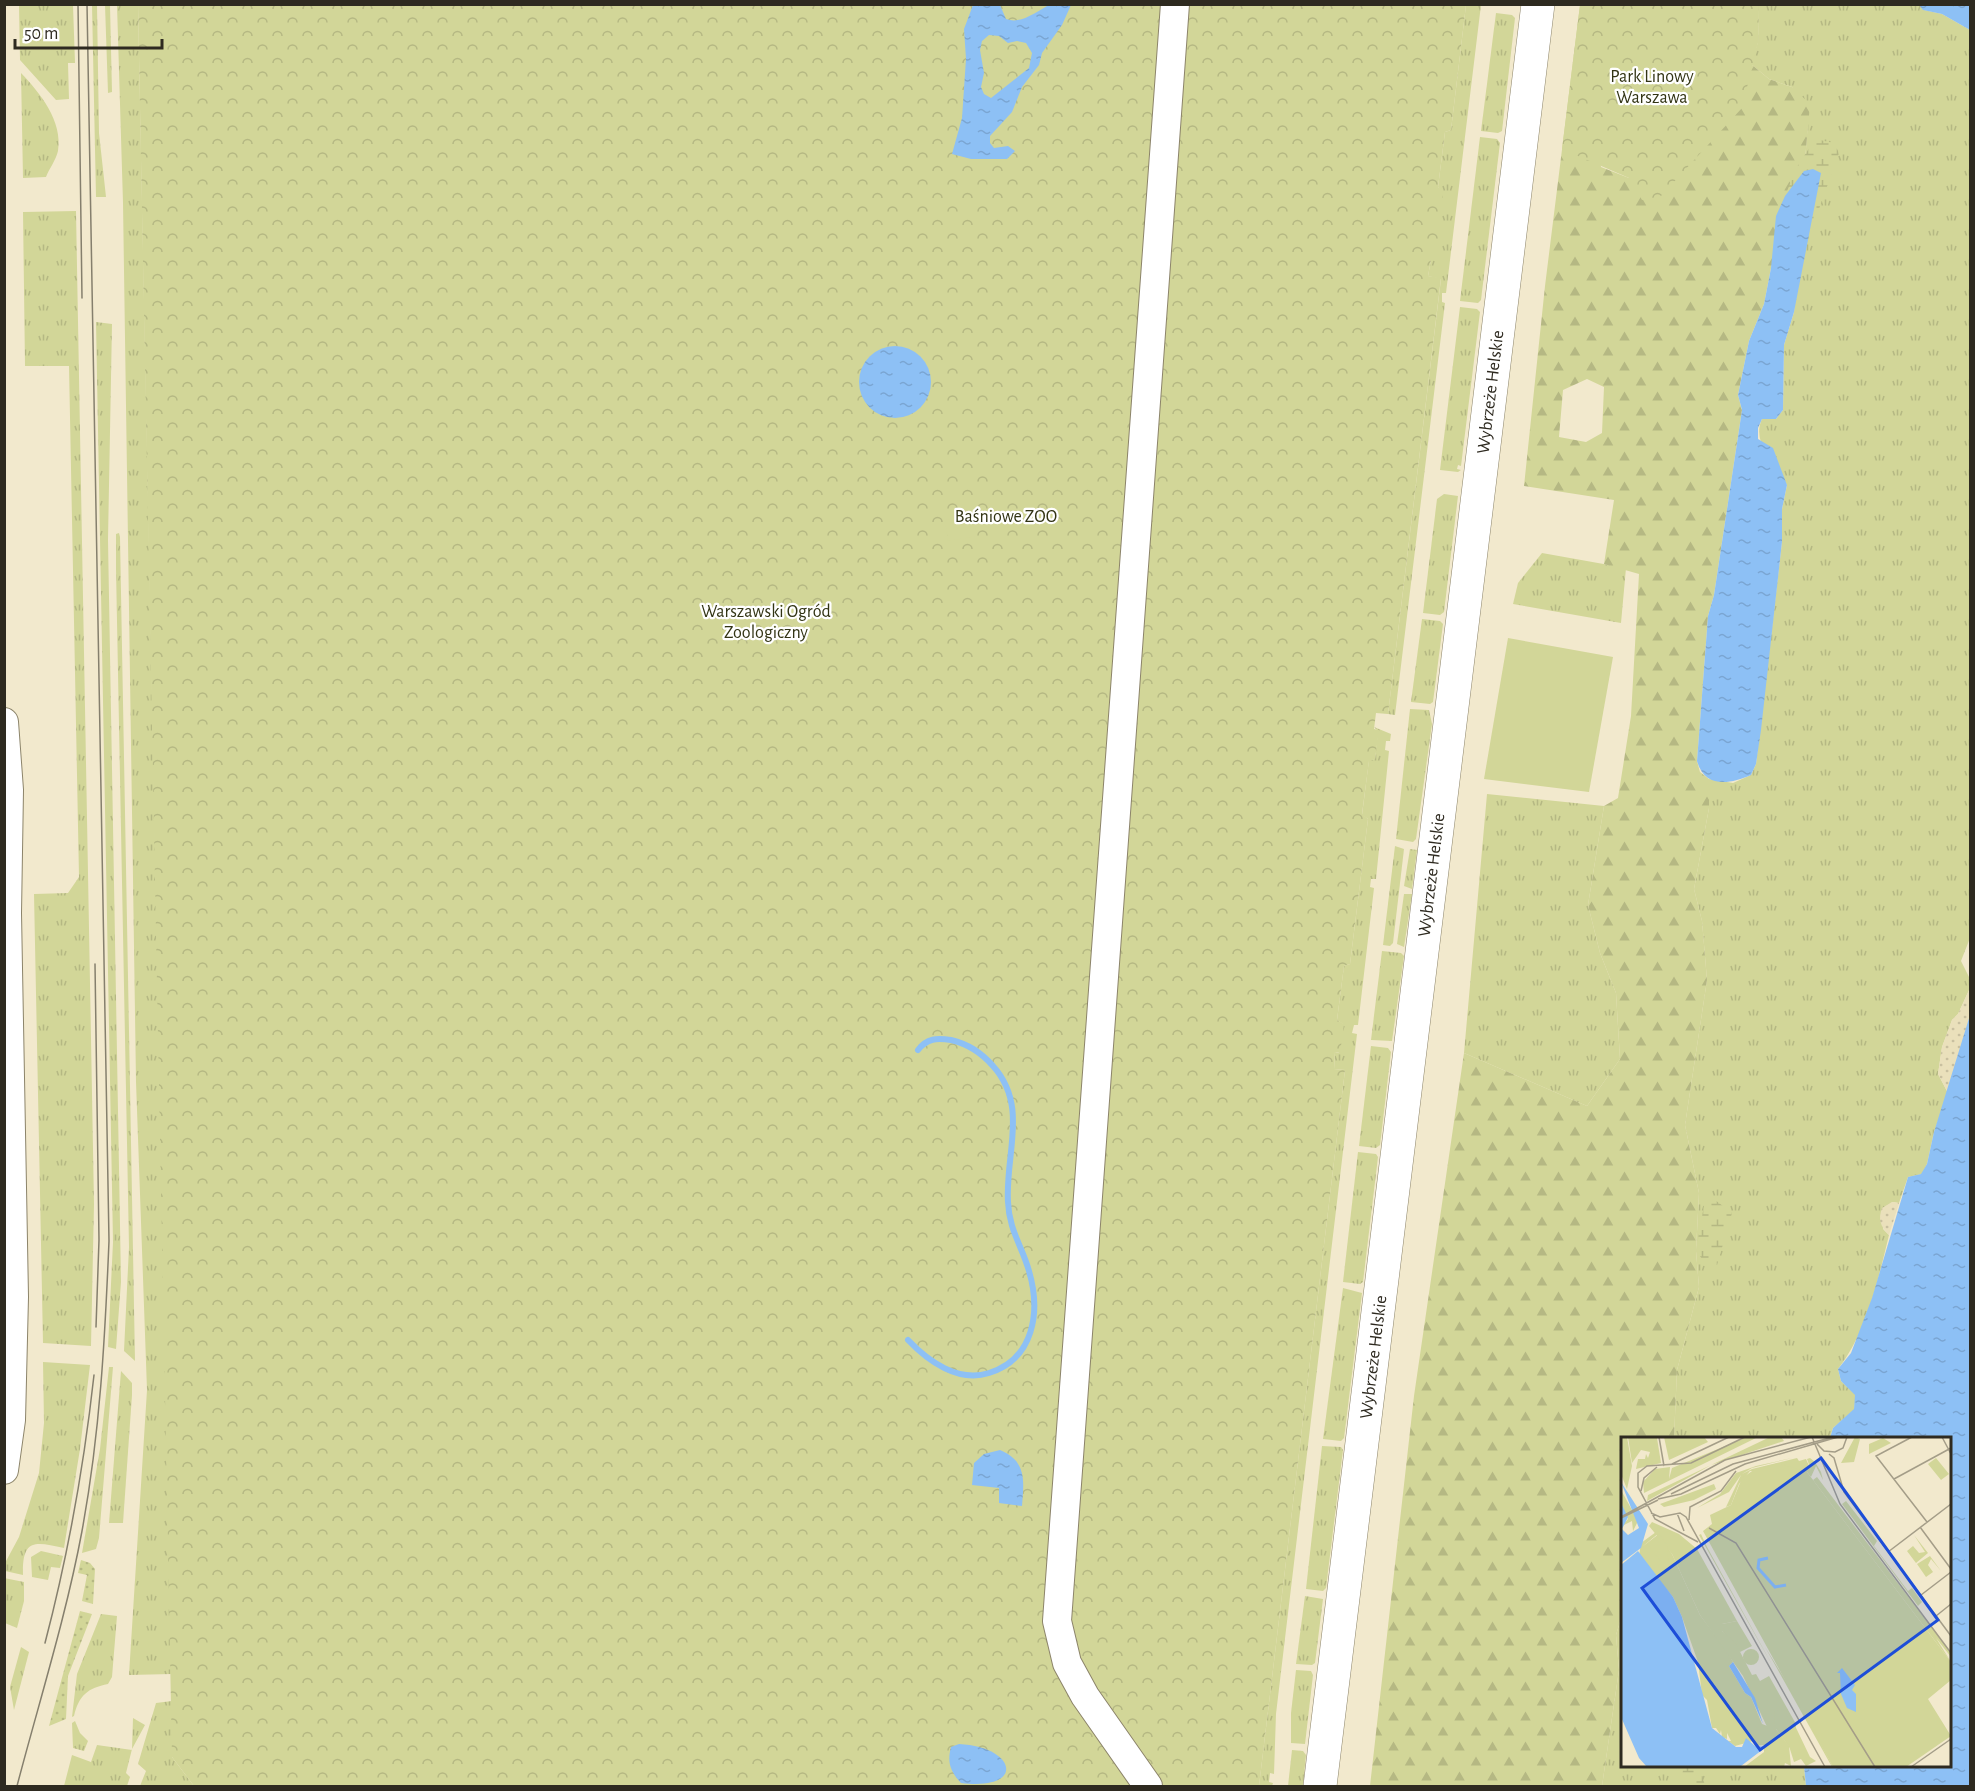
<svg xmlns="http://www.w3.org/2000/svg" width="1975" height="1791" viewBox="0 0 1975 1791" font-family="'Alegreya Sans',sans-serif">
	<defs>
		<pattern id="grass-tufts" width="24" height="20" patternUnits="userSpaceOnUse" patternTransform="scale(1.5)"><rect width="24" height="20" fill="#d2d698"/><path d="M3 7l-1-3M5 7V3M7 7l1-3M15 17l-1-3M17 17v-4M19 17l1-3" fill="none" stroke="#b5b883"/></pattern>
		<pattern id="forest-firs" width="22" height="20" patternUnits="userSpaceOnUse" patternTransform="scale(1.5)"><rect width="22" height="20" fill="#d2d698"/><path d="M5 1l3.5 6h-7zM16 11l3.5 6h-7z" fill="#b5b883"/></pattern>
		<pattern id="wetland-marsh" width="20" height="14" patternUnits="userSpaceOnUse" patternTransform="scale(1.5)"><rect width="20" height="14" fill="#d2d698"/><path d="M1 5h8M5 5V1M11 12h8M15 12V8" fill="none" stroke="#b5b883"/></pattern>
		<pattern id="sand-dots" width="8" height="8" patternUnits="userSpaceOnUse" patternTransform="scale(1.5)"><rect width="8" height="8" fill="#eae0bb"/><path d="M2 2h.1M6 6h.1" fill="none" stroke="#c9c0a0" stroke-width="1.8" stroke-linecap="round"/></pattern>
		<pattern id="park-crowns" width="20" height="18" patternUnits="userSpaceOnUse" patternTransform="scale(1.5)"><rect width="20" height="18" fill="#d2d698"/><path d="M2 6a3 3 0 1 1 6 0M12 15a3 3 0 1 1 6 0" fill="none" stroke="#b5b883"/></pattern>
		<pattern id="garden-dots" width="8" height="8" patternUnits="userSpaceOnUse" patternTransform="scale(1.5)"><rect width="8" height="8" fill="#d2d698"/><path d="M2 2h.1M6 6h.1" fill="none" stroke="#b5b883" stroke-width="1.8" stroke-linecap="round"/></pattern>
		<pattern id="water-ripples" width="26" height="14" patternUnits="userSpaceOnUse" patternTransform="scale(1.5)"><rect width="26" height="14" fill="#8dc0f5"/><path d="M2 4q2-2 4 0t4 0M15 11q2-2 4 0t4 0" fill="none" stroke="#7aa5d2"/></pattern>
	</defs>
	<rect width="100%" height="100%" fill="#f2e9cd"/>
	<!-- grass -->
	<g fill="url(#grass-tufts)">
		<path d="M 19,5 L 73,5 L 75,63 L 68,63 L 69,99 L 56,100 L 20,60 Z"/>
		<path d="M 92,5 L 97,5 L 99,133 L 106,197 L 96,197 Z"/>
		<path d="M 105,5 L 110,5 L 112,92 L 108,93 Z"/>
		<path d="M 117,5 L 138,5 L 172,1674 L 129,1675 L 147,1390 L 136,1082 L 123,203 Z"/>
		<path d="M 1466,5 L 1481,5 L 1446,293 L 1442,293 L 1442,302 L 1445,303 L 1395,715 L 1388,714 L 1441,279 L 1428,276 L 1431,260 L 1437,260 L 1440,189 L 1438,187 L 1445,132 L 1451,130 Z"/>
		<path d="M 1759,5 L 1919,5 L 1924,10 L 1942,14 L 1970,30 L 1970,938 L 1961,961 L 1970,979 L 1970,988 L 1958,1014 L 1952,1020 L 1942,1047 L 1938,1074 L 1948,1093 L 1934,1132 L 1927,1164 L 1922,1174 L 1908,1177 L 1899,1203 L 1892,1202 L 1883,1229 L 1889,1235 C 1878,1280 1867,1332 1838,1369 L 1841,1381 L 1856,1395 L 1854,1410 L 1833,1428 L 1830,1438 L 1674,1438 L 1677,1370 L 1699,1287 L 1696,1251 L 1699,1193 L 1685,1125 L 1707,980 L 1702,921 L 1694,889 L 1709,808 L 1709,779 L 1733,783 L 1751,775 L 1756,764 L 1782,542 L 1782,509 L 1787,485 C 1775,466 1751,442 1762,419 L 1776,419 L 1783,410 L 1784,345 L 1794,312 L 1808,121 L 1792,87 L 1769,79 L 1751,64 L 1758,42 Z"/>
		<path d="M 1496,13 L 1512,15 L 1515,18 L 1502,131 L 1498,133 L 1481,131 Z"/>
		<path d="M 21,73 C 40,93 63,121 58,151 C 56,160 49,169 46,177 L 23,178 Z"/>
		<path d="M 1480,137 L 1497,139 L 1500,143 L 1481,300 L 1478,303 L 1460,301 Z"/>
		<path d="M 76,211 L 94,1204 L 91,1346 L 43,1343 L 34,894 L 68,893 L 79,877 L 69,366 L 25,366 L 23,212 Z"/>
		<path d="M 1460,307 L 1477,309 L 1480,312 L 1461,466 L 1458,465 L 1457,469 L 1461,470 L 1458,472 L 1440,470 Z"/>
		<path d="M 96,322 L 112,324 L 108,540 L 121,1282 L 116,1349 L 108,1347 L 113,1242 Z"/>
		<path d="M 1444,494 L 1458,496 L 1444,612 L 1440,615 L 1423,613 L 1437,499 Z"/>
		<path d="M 119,533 L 120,537 L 135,1361 L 124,1351 L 129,1247 L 116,569 L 116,534 Z"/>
		<path d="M 1542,553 L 1626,568 L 1621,623 L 1513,604 L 1518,583 Z"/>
		<path d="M 1422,619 L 1440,621 L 1443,624 L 1433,702 L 1430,704 L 1411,702 Z"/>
		<path d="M 1410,709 L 1429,710 L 1432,724 L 1416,839 L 1413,842 L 1396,839 Z"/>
		<path d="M 1374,727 L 1391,734 L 1390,741 L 1386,741 L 1385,750 L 1389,751 L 1376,879 L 1371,879 L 1370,887 L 1374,888 L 1358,1025 L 1354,1025 L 1352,1033 L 1357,1034 L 1276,1714 L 1274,1774 L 1270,1773 L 1269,1782 L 1273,1783 L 1272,1786 L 1259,1786 L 1345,1070 L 1334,1069 L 1335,1052 L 1339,1053 L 1343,1024 L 1337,1020 L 1344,966 L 1350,964 L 1368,819 L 1362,815 L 1369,760 L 1375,759 L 1378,731 Z"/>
		<path d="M 1487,794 L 1604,806 L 1588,905 L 1600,953 L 1616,993 L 1620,1059 L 1587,1106 L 1464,1053 Z"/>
		<path d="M 1395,846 L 1404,849 L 1393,943 L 1390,946 L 1383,945 Z"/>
		<path d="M 1410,849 L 1417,850 L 1412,889 L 1404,886 Z"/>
		<path d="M 1404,894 L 1412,894 L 1404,947 L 1397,944 Z"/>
		<path d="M 1382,951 L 1401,953 L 1404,956 L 1392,1041 L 1371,1040 Z"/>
		<path d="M 1371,1046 L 1388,1048 L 1391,1052 L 1380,1145 L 1376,1148 L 1359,1146 Z"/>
		<path d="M 1358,1152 L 1376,1154 L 1378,1157 L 1363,1282 L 1360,1284 L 1343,1282 Z"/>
		<path d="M 1343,1288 L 1362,1293 L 1344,1438 L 1341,1441 L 1323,1439 Z"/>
		<path d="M 43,1362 L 90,1365 L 80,1449 L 64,1548 C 34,1541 22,1539 23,1575 L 5,1571 L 5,1563 L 19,1537 L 39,1473 L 44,1423 Z"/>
		<path d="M 109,1367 L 113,1367 L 99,1538 L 96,1549 L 82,1553 L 100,1449 Z"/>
		<path d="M 121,1371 L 132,1383 L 132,1395 L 123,1523 L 109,1523 Z"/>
		<path d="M 1322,1446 L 1341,1447 L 1343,1450 L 1326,1588 L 1323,1591 L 1306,1589 Z"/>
		<path d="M 41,1551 L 63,1556 L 60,1568 L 51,1567 L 48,1580 L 32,1577 L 31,1557 Z"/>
		<path d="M 4,1578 L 24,1582 L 24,1601 L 17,1628 L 5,1623 Z"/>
		<path d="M 1305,1596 L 1323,1599 L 1315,1663 L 1312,1665 L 1296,1664 Z"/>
		<path d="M 101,1614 L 117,1616 L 112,1677 L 108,1684 C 88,1688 79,1695 74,1716 L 72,1717 L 77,1674 Z"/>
		<path d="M 1622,1615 L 1622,1766 L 1804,1766 L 1806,1786 L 1602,1786 L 1619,1670 L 1616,1635 Z"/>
		<path d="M 21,1647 L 29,1652 L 14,1710 L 10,1687 Z"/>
		<path d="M 1296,1670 L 1311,1671 L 1313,1675 L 1305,1744 L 1291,1743 L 1291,1713 Z"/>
		<path d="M 172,1701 L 172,1757 L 194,1786 L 140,1786 L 146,1771 L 138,1764 L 156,1703 Z"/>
		<path d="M 133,1718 L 145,1725 L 132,1749 L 126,1773 L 130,1777 L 127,1786 L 64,1786 L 72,1755 L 91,1762 L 97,1745 L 132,1750 Z"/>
		<path d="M 75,1721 L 80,1733 L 88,1741 L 84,1751 L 73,1748 L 72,1723 Z"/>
		<path d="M 1292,1750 L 1303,1751 L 1306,1755 L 1303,1786 L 1288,1786 Z"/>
	</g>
	<!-- forest -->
	<path fill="url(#forest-firs)" fill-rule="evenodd" d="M 1580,5 L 1601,167 L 1629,178 L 1759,5 L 1758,42 L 1751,64 L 1769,79 L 1792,87 L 1810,104 L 1804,171 L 1771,268 L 1764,304 L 1749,341 L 1738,395 L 1742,410 L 1714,595 L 1708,616 L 1697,761 L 1700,772 L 1709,779 L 1709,808 L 1694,889 L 1702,921 L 1707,980 L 1685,1125 L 1699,1193 L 1696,1251 L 1699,1287 L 1677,1370 L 1674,1438 L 1622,1438 L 1622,1615 L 1616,1635 L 1619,1670 L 1602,1786 L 1370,1786 L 1414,1396 L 1464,1053 L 1587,1106 L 1620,1059 L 1616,993 L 1600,953 L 1588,905 L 1604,806 L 1618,798 L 1631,716 L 1639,574 L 1604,564 L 1614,500 L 1524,486 L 1545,286 ZM 1587,379 L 1604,387 L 1602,433 L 1586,442 L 1559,437 L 1563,390 Z"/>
	<!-- wetland -->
	<g fill="url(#wetland-marsh)">
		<path d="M 1815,139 L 1834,143 L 1839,153 L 1805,248 L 1785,196 L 1797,167 Z"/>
		<path d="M 1705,1200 L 1715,1200 L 1732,1213 L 1717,1265 L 1706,1264 L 1696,1251 Z"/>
		<path d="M 1687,1766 L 1700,1766 L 1705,1786 L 1681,1786 L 1683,1770 Z"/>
	</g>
	<!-- sand -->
	<g fill="url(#sand-dots)">
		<path d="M 1970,988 L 1970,1015 L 1948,1093 L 1938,1074 L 1942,1047 L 1952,1020 L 1958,1014 Z"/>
		<path d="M 1892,1202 L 1899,1203 L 1889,1235 C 1880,1226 1878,1219 1882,1208 Z"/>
	</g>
	<!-- park -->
	<g fill="url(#park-crowns)">
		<path d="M 138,5 L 1466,5 L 1451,130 L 1445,132 L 1438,187 L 1443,190 L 1438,260 L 1431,260 L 1428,276 L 1441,278 L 1388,714 L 1376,713 L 1374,729 L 1379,730 L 1375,759 L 1369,761 L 1362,814 L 1368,819 L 1350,964 L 1344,966 L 1337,1020 L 1344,1024 L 1340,1053 L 1335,1052 L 1334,1069 L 1345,1070 L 1259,1786 L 194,1786 L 172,1757 Z"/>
		<path d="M 1580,5 L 1759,5 L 1758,42 L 1742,108 L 1661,196 L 1642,200 L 1629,178 L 1562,149 Z"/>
	</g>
	<!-- garden -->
	<g fill="url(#garden-dots)">
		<path d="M 81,1560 L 90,1563 L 95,1569 L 93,1604 L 82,1601 L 87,1575 L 78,1573 Z"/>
		<path d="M 80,1611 L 92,1614 L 68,1676 L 66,1719 L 49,1726 Z"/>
	</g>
	<!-- pitch -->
	<g fill="#d2d698">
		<path d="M 973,515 L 977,536 L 948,541 L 945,520 Z"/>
		<path d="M 1508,638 L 1613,657 L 1589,792 L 1484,779 Z"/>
	</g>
	<!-- water -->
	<g fill="url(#water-ripples)" fill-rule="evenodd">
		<path d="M 973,5 L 1000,5 L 1006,19 C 1022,25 1038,10 1051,4 C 1056,3 1066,4 1071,5 L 1062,25 L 1042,53 L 1039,65 L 1022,87 L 1012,112 L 990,136 L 990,143 L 994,148 L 1008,146 L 1015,151 L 1007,159 L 971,159 L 952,154 L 962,118 L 966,59 L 964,29 ZM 989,35 L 999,36 L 1008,43 L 1017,41 L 1026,43 L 1032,53 L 1029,68 L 991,98 L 984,94 L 981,87 L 984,73 L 980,50 L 982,41 Z"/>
		<path d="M 1919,5 L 1970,5 L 1970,30 L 1942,14 L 1923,10 Z"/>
		<path d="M 1813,169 L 1821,173 L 1794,312 L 1784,345 L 1783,410 L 1776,419 L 1762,419 L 1758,428 L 1758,439 L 1773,448 L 1787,485 L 1782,509 L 1782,542 L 1761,730 L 1756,764 L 1751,775 C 1730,784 1705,789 1697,761 L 1708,616 L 1714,595 L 1742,410 L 1738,395 L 1749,341 L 1764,304 L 1771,268 L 1776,216 L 1785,196 L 1804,171 Z"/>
		<circle cx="895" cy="382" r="36"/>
		<path d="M 1970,1015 L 1970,1786 L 1806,1786 L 1804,1766 L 1950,1766 L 1950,1438 L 1830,1438 L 1833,1428 L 1854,1409 L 1855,1395 L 1841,1381 L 1838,1369 L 1851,1353 L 1872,1298 L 1908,1177 L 1921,1174 L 1927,1164 L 1934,1132 Z"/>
		<path d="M 1000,1450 C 1027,1461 1024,1481 1022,1506 L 999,1503 L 999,1488 L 972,1485 L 974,1463 L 984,1454 Z"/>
		<path d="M 959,1744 C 1017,1747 1026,1791 961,1783 C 950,1771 947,1762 951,1747 Z"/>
	</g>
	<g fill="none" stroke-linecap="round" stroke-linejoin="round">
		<!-- stream -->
		<path stroke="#8dc0f5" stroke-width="6" d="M 908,1340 C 928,1361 958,1383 989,1373 C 1034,1359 1041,1312 1029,1271 C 1022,1246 1009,1230 1008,1202 C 1005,1154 1029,1106 993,1066 C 981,1052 968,1044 951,1040 C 937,1038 927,1038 918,1050"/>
		<!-- minor casing -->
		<g stroke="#8c846a" stroke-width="30">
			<g id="minor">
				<path d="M 4,722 L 9,790 L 7,913 L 14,1297 L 11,1420 L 4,1470"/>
				<path d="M 1148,1786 L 1085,1696 L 1067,1663 L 1057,1621 L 1175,4"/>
			</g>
		</g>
		<!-- major casing -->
		<g stroke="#8c846a" stroke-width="34">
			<path id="major" d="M 1320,1786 L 1538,4"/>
		</g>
		<!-- minor -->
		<use href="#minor" stroke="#fff" stroke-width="28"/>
		<!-- major -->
		<use href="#major" stroke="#fff" stroke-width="33"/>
		<!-- tram -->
		<g stroke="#857f6d" stroke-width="1.5">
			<path d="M 78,4 L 82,298"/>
			<path d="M 95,964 L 99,1240 L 96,1327"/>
			<path d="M 45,1643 C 68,1555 84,1466 94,1375"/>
			<path d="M 17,1786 C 39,1702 66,1617 82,1531 C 100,1434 105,1338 109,1241 L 87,4"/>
		</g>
	</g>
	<g text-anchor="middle" stroke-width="4.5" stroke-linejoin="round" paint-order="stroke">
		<!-- park labels -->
		<g font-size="18" fill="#323414" stroke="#fff">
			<text x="1652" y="82">Park Linowy<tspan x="1652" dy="21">Warszawa</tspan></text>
			<text x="1006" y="522">Baśniowe ZOO</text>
			<text x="766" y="617">Warszawski Ogród<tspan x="766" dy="21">Zoologiczny</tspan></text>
		</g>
		<!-- street labels -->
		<g font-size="18" fill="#2e2a20" stroke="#fff">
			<text transform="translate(1490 392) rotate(-83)" y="6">Wybrzeże Helskie</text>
			<text transform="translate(1431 875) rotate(-83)" y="6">Wybrzeże Helskie</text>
			<text transform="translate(1373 1357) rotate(-83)" y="6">Wybrzeże Helskie</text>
		</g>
	</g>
	<!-- overview -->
	<g transform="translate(1621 1437)">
		<rect width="330" height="330" fill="#f2e9cd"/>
		<path d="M 7,0 L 36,1 L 40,26 L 15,32 L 17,22 L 24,22 L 25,17 L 27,21 L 29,15 L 20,13 L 11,26 ZM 126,0 L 137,0 L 23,56 L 22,45 L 34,32 L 49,30 L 48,42 L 51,31 ZM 149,0 L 160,0 L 163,4 L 90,28 L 26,64 L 27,58 ZM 234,0 L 239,2 L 233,25 L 220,26 ZM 262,1 L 270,6 L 248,17 L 248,7 ZM 171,21 L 131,31 L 121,37 L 131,32 L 176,21 L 178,24 L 185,22 L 190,33 L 186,22 L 189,21 L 194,25 L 200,35 L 202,43 L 195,29 L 190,40 L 186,35 L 129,34 L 118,47 L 110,68 L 105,70 L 120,38 L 108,55 L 76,71 L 99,57 L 115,36 L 135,29 ZM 196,40 L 330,216 L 330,220 L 315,201 L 330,225 L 192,43 ZM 93,47 L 95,52 L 73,63 L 43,70 L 39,67 ZM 0,53 L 17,84 L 12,94 L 11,84 L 1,89 L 7,82 L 0,66 ZM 225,64 L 256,104 L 253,109 L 287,154 L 291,151 L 301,165 L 297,169 L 221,67 ZM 35,95 L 38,96 L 21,110 L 38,97 L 51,117 L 79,178 L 106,214 L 112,225 L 108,229 L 124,256 L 130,260 L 141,287 L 155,292 L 168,309 L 170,329 L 164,326 L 163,330 L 123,330 L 143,315 L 143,308 L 134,309 L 132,304 L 114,309 L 107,304 L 110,304 L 106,296 L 106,302 L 101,300 L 100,293 L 99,297 L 95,291 L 91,291 L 86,263 L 81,258 L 77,225 L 61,180 L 52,160 L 18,119 L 20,106 ZM 80,97 L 86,110 L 154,233 L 78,98 ZM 293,98 L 307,116 L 295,126 L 286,114 L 292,109 L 298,116 L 304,115 ZM 309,119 L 320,134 L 310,122 L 307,128 L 312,135 L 305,140 L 296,127 ZM 116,184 L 131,209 L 119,215 L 101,194 L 101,187 ZM 144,210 L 175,260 L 212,330 L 211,330 Z" fill="#d2d698"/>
		<path d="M 0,0 L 6,0 L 11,29 L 6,52 L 0,37 ZM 43,0 L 83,0 L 87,5 L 48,23 ZM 31,85 L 58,97 L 76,112 L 116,184 L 101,187 L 101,194 L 114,205 L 131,238 L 135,237 L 139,244 L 148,239 L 175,287 L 174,318 L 155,292 L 147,292 L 122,239 L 79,178 L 51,117 L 28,89 Z" fill="#d2d698"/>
		<path d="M 38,97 L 46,108 L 48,135 L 26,107 Z" fill="#d2d698"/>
		<path d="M 157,26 L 186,35 L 330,225 L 330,243 L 307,262 L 330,299 L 285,330 L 212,330 L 82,94 L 91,87 L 89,78 L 110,68 L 121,41 L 134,32 ZM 166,272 L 189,320 L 195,324 L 185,329 L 180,322 L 173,325 L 168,309 L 153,287 L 154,274 Z" fill="#d2d698"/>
		<path d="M 315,21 L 328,37 L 320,43 L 307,27 ZM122 220a8 8 0 1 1 16 0a8 8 0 1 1-16 0Z" fill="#d2d698"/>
		<path d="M 0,45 L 27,87 L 20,111 L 0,126 L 0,66 L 7,80 L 1,92 L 7,98 L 18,91 ZM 17,114 L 52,160 L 61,180 L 91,291 L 115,310 L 121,310 L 125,301 L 134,309 L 145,310 L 120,329 L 123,330 L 26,330 L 18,321 L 0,280 L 0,128 ZM 112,225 L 134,261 L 142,287 L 130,260 L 124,256 L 108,229 ZM 221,231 L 234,248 L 231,253 L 235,257 L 235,275 L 226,271 L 220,257 L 219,236 L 216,236 Z" fill="#8dc0f5"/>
		<path fill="none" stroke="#8dc0f5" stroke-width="3" d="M 147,121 L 138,123 L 137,131 L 154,150 L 165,148"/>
		<path fill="none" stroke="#a49d88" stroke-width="1.5" d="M 38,0 L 43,29M 191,0 L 219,67 L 330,216M 291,0 L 255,19 L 306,85M 321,0 L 330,17M 196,7 L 203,14 L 214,15 L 222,11 L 226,0M 208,17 L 213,21 L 223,55 L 330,199M 51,27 L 108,0M 273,42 L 330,11M 20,54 L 23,41 L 36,30M 50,57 L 112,27 L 212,0M 37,62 L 60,57 L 124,27 L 217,0M 30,76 L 39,80 L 59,76 L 65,80 L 204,330M 56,76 L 63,94M 0,80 L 104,23 L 190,0M 0,81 L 37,63M 68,83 L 69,70 L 100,54 L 115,34M 299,90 L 330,132M 88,91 L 115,106 L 254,330M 77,105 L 34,82 L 17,50 L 17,36 L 26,29 L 70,26 L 124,0M 267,115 L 330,67M 300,158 L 330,135M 315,179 L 330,167M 290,330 L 330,302"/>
		<path fill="#1d4ed8" fill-opacity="0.15" stroke="#1d4ed8" stroke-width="3" d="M 200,21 L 317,183 L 139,313 L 21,151 Z"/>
		<rect width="330" height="330" fill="none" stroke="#2e2a20" stroke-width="3"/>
	</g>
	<!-- border -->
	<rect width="1975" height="1791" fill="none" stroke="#2e2a20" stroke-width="12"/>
	<!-- scale -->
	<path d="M15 39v9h147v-9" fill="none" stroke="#2e2a20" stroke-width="3"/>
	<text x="24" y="39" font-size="18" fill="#2e2a20" stroke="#ffffff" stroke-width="4.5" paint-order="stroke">50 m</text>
</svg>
